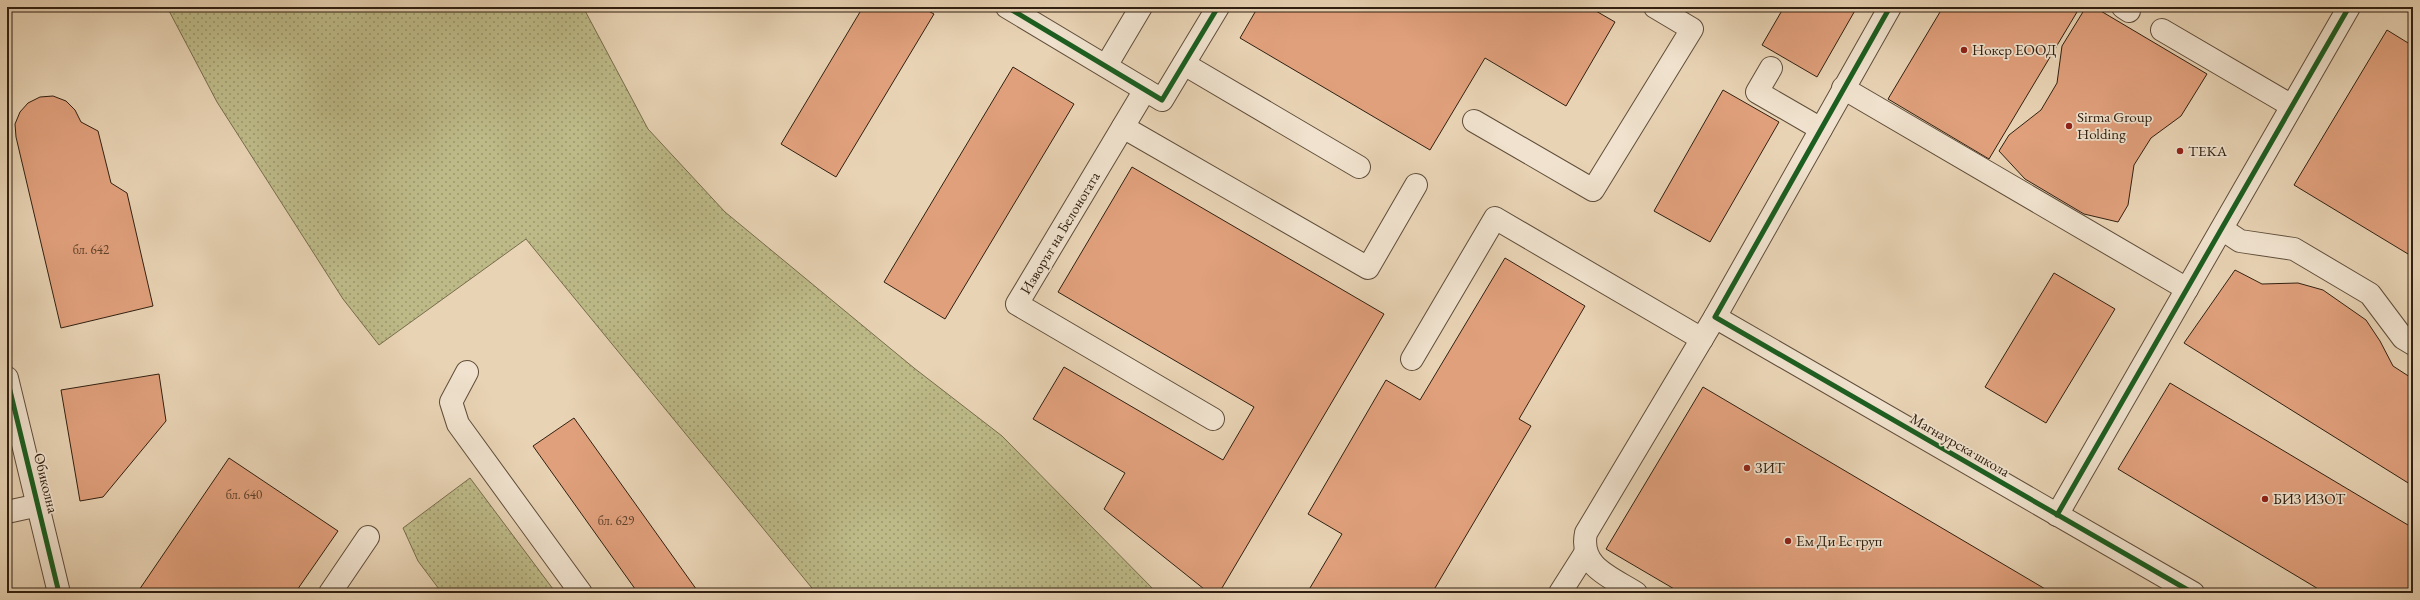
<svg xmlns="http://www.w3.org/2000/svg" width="2420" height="600" viewBox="0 0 2420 600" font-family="'EB Garamond',serif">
	<defs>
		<pattern id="grass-dots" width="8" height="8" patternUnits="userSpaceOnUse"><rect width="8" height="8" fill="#bdba88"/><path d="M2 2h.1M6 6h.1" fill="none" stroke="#9a976e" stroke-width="1.8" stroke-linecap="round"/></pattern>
	</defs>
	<rect width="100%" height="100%" fill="#e8d3b4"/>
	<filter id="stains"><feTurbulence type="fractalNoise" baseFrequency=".005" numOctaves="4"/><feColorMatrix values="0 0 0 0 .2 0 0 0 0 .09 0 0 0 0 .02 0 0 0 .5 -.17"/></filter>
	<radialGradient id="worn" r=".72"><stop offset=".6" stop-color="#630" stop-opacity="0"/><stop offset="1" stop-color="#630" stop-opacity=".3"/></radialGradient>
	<!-- grass -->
	<g fill="url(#grass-dots)" stroke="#776d4c">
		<path d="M 167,7 L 583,7 L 648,129 L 725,212 L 914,368 L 1002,436 L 1157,593 L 816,593 L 526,239 L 379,345 L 343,299 L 217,102 Z"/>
		<path d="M 470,478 L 556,593 L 442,593 L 418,561 L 403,528 Z"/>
	</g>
	<!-- building -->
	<g fill="#e0a07c" stroke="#312011">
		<path d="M 863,7 L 921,7 L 934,14 L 836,177 L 781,144 Z"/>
		<path d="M 1258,7 L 1589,7 L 1615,22 L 1566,106 L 1485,58 L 1430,150 L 1240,38 Z"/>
		<path d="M 1784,7 L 1857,7 L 1817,77 L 1762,45 Z"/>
		<path d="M 1943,7 L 2080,7 L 1989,159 L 1888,99 Z"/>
		<path d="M 2086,7 L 2094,7 L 2207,74 L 2181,116 L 2151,138 L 2134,165 L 2128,205 L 2118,222 L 2084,214 L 2025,179 L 1999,151 L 2009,135 L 2041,110 L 2057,83 L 2062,46 Z"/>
		<path d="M 2387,30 L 2413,46 L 2413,257 L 2294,185 Z"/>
		<path d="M 1013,67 L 1074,104 L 945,319 L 884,282 Z"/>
		<path d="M 1723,90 L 1779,122 L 1710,242 L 1654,211 Z"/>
		<path d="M 53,96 L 66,101 L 75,110 L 81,122 L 98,131 L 111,183 L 127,193 L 153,306 L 61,328 L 16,137 L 15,124 L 20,112 L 28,103 L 40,97 Z"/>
		<path d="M 1132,167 L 1384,314 L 1219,593 L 1209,593 L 1104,509 L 1125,473 L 1033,419 L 1064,367 L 1223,460 L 1254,407 L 1058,292 Z"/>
		<path d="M 1505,258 L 1585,306 L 1519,419 L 1531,426 L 1432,593 L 1307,593 L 1342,534 L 1308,514 L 1386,380 L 1420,400 Z"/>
		<path d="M 2235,270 L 2262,284 L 2298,283 L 2323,290 L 2366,320 L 2380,341 L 2393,366 L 2413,379 L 2413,486 L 2184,343 Z"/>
		<path d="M 2054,273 L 2115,309 L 2046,423 L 1985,387 Z"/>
		<path d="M 159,374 L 166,421 L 103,497 L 80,501 L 61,390 Z"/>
		<path d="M 2170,383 L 2413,528 L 2413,593 L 2325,593 L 2118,469 Z"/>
		<path d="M 1703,387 L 2052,593 L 1681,593 L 1606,549 Z"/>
		<path d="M 574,418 L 699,593 L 638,593 L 533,446 Z"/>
		<path d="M 229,458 L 338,531 L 295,593 L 137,593 Z"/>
	</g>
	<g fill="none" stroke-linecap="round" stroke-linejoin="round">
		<!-- minor casing -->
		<g stroke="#5f4d3a" stroke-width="24">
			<g id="minor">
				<path d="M 1007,7 L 1162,100 L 1218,7"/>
				<path d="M 2123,7 L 2129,11"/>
				<path d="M 2162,30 L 2292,106"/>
				<path d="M 1184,64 L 1359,167"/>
				<path d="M 1106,66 L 1141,7"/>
				<path d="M 1771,68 L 1757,92 L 1821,129"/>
				<path d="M 1843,88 L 2187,289"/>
				<path d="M 1145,90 L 1017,304 L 1213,419"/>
				<path d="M 1474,121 L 1593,190 L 1692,29 L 1655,7"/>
				<path d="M 1123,127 L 1368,268 L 1416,185"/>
				<path d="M 2222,229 L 2240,241 L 2294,249 L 2370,294 L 2403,338 L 2413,344"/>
				<path d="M 1715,317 L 2193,593"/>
				<path d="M 1412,359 L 1495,218 L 1702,339"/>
				<path d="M 467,372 L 451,402 L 458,424 L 581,593"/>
				<path d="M 7,378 L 59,593"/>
				<path d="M 7,512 L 39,505"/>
				<path d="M 2057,515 L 2349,7"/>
				<path d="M 330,593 L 368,537"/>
				<path d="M 1560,593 L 1586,552"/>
				<path d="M 1636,593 C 1611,577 1579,567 1586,533 L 1715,317 L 1890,7"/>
			</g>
		</g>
		<!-- minor -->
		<use href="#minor" stroke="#f0e2ce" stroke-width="22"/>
		<!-- cycleway casing -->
		<g stroke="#f0e2ce" stroke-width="8">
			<g id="cycleway">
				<path d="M 1007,7 L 1162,100 L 1218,7"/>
				<path d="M 1890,7 L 1715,317 L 2193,593"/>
				<path d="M 7,378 L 59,593"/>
				<path d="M 2057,515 L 2349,7"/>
			</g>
		</g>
		<!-- cycleway -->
		<use href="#cycleway" stroke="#1b5e20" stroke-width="5"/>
	</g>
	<!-- markers -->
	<g fill="#8f2418" stroke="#f0e2ce" stroke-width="1.5">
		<circle cx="1964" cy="50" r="4"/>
		<circle cx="2069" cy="126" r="4"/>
		<circle cx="2180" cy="151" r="4"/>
		<circle cx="1747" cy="468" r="4"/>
		<circle cx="2265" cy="499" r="4"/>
		<circle cx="1788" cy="541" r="4"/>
	</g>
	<g text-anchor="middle" stroke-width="3.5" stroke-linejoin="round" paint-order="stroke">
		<!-- number labels -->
		<g font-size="13" fill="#5d402c">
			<text x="91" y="254">бл. 642</text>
			<text x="244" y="499">бл. 640</text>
			<text x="616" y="525">бл. 629</text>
		</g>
		<!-- poi labels -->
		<g font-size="15" fill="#312011" stroke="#f0e2ce" text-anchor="start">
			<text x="1972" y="55">Нокер ЕООД</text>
			<text x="2077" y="122">Sirma Group<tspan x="2077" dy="17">Holding</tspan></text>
			<text x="2188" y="156">TEKA</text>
			<text x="1755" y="473">ЗИТ</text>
			<text x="2273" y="504">БИЗ ИЗОТ</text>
			<text x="1796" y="546">Ем Ди Ес груп</text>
		</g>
		<!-- street labels -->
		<g font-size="15" fill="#312011" stroke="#f0e2ce">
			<text transform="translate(1060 233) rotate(-59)" y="5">Изворът на Белоногата</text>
			<text transform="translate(1960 445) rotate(30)" y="5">Магнаурска школа</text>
			<text transform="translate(46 483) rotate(76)" y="5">Обиколна</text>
		</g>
	</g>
	<!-- margin -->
	<rect width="2420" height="600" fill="none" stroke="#e8d3b4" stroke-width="24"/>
	<rect x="8" y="8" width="2404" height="584" fill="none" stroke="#312011" stroke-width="2"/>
	<rect x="12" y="12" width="2396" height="576" fill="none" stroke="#312011"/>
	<rect width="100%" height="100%" filter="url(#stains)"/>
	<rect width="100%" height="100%" fill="url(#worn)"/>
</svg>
